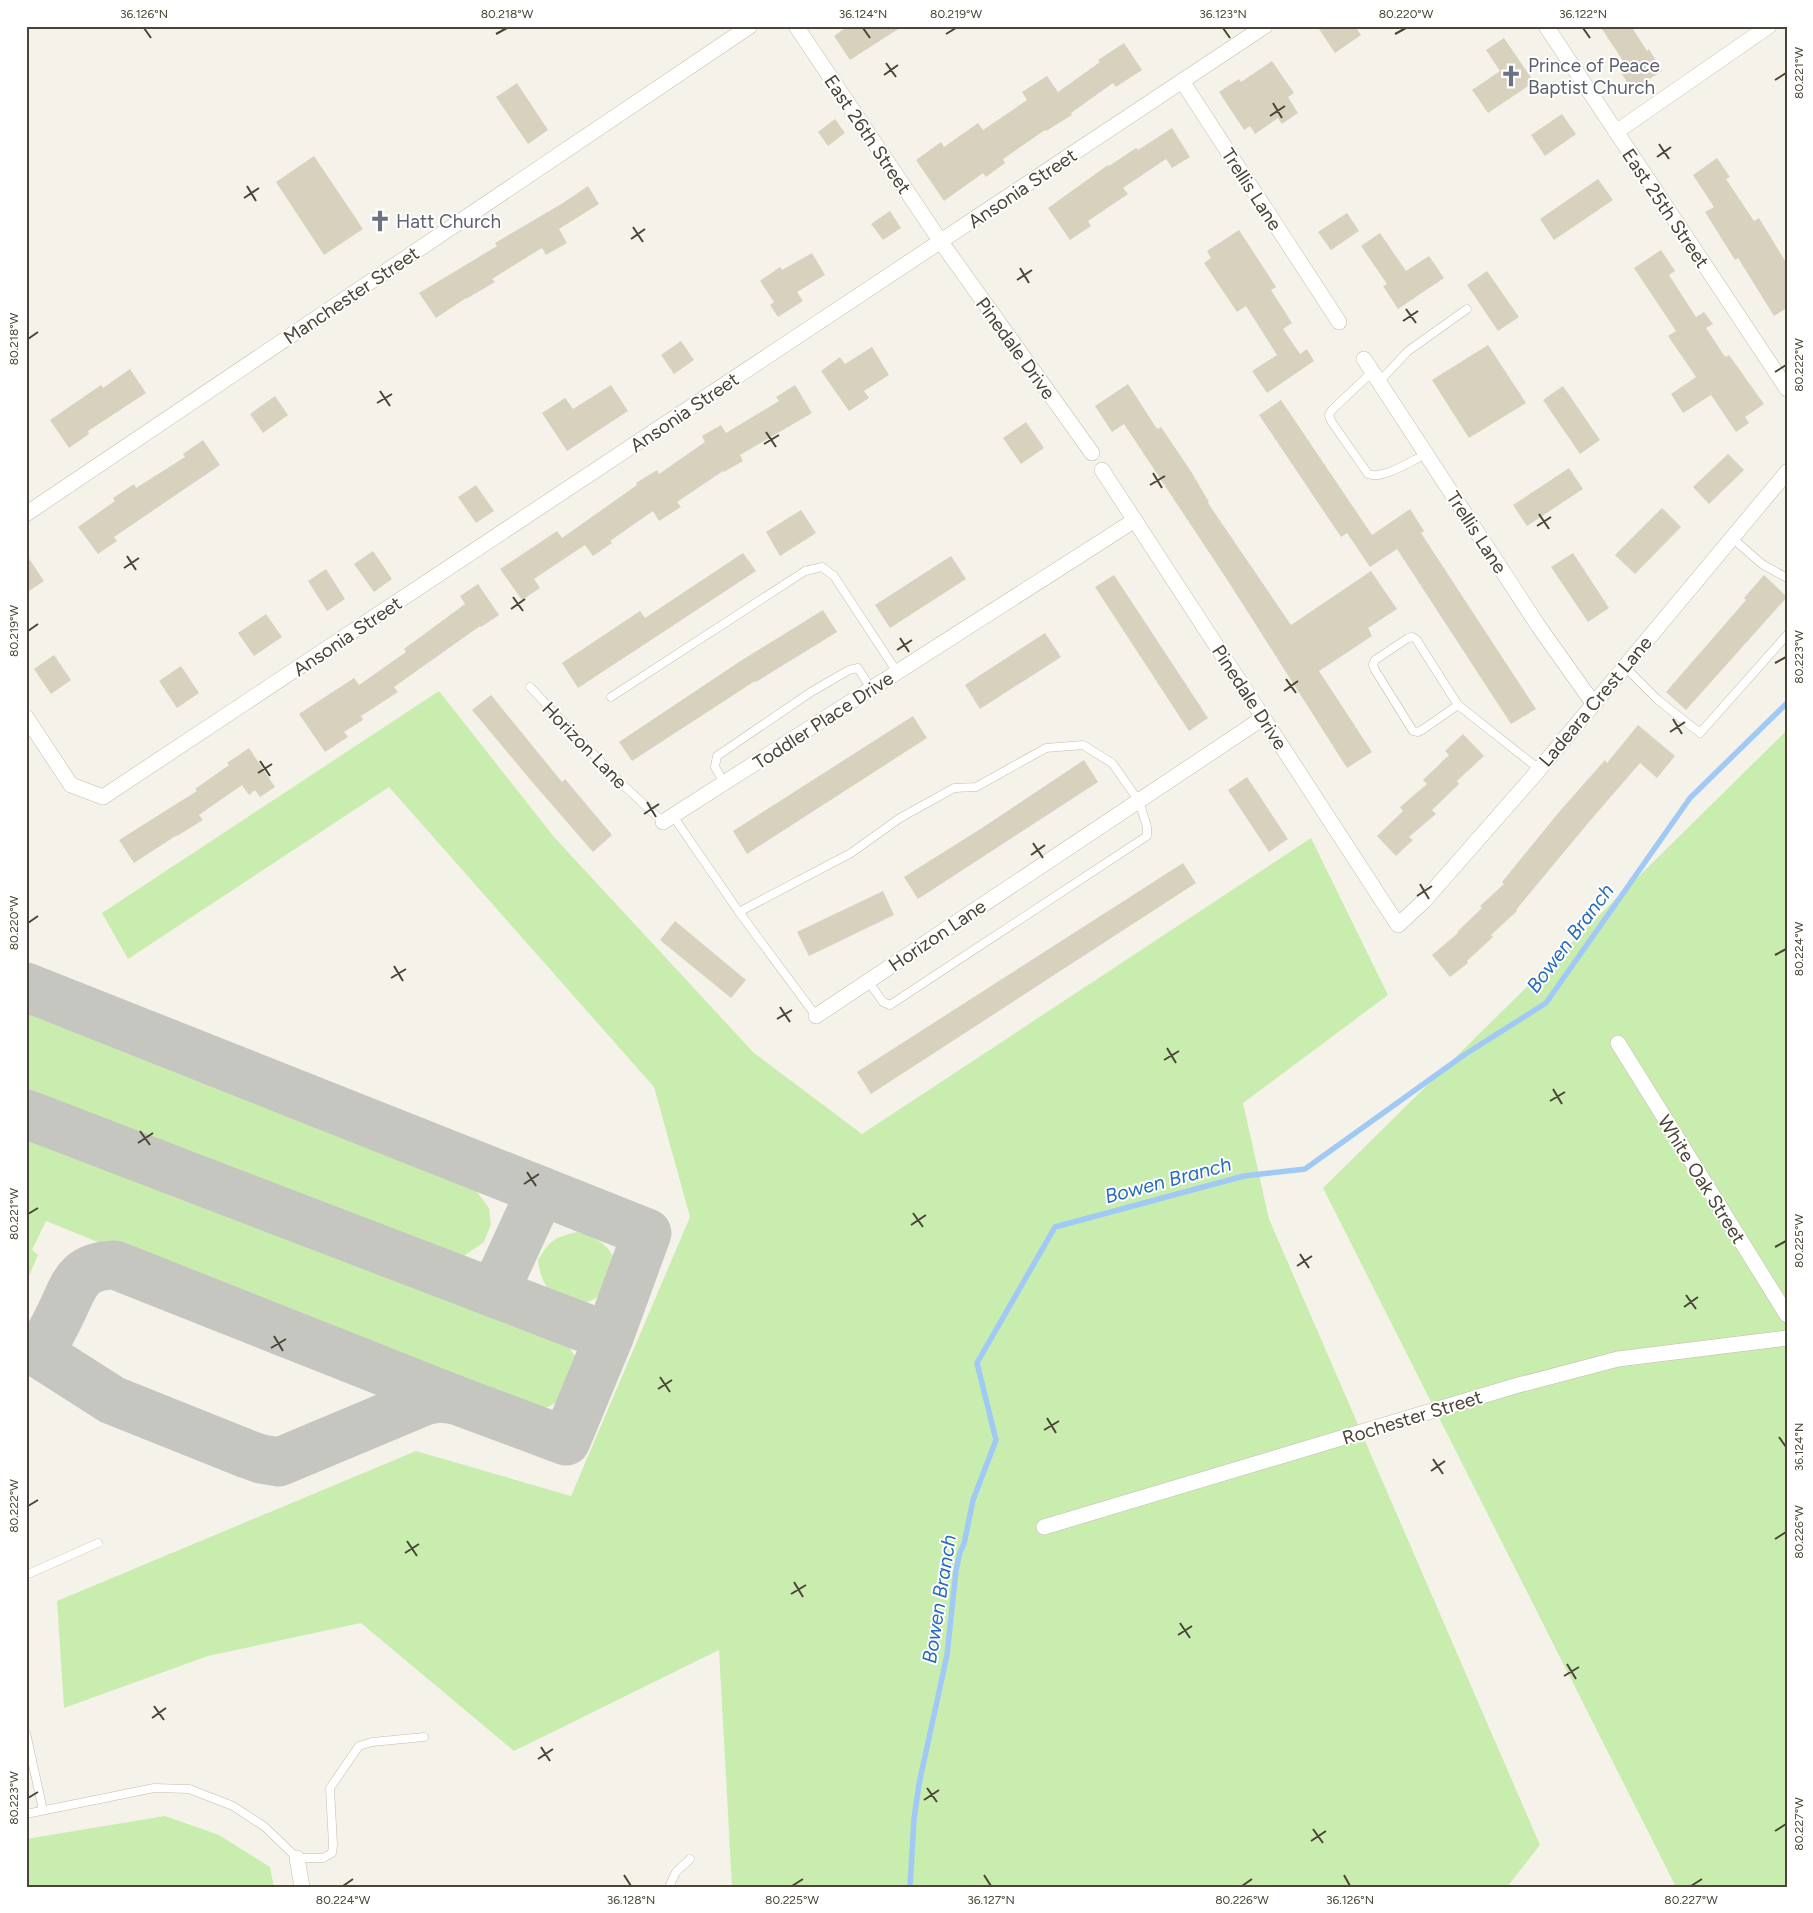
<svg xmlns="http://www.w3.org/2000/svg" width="1813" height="1913" viewBox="0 0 1813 1913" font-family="Figtree,sans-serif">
	<rect width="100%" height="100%" fill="#f5f3e9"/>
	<!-- green -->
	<g fill="#c9edae">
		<path d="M 439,691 L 554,837 L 754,1053 L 862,1134 L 1311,838 L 1388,995 L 1243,1103 L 1269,1219 L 1540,1845 L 1507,1887 L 732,1887 L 719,1650 L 514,1751 L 361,1623 L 208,1656 L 64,1708 L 57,1601 L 416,1451 L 571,1496 L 690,1217 L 654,1087 L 389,787 L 128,959 L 102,913 Z"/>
		<path d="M 1787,730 L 1787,1887 L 1676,1887 L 1323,1188 Z"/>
		<path d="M 26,1011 L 474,1188 L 489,1208 L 491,1224 L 484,1242 L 461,1258 L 26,1091 Z"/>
		<path d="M 26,1122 L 562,1335 L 576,1358 L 577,1370 L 575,1382 L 565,1398 L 548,1407 L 517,1408 L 485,1399 L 46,1221 L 32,1250 L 38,1255 L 26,1283 Z"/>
		<path d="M 577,1232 C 649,1250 604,1319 563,1300 C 546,1292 540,1278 538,1260 C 549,1241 555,1237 577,1232 Z"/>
		<path d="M 165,1816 L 219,1835 L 270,1867 L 274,1887 L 26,1887 L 26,1839 Z"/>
	</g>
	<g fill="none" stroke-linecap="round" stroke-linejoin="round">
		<!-- stream -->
		<path stroke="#a1c9f6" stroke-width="5.5" d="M 910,1887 L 914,1819 L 919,1784 L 947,1655 L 956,1571 L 960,1552 L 964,1544 L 973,1500 L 996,1440 L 977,1363 L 1055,1227 L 1244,1176 L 1305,1169 L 1464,1055 L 1546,1003 L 1690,798 L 1787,703"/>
		<!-- taxiway -->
		<g stroke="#c6c6c0" stroke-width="49">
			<path d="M 26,987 L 647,1233 L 609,1337 L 566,1441 L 456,1400 L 115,1265 C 76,1266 75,1285 60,1315 C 54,1328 46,1341 40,1353"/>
			<path d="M 26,1114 L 609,1337"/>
			<path d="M 494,1293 L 541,1191"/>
			<path d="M 26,1345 L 112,1400 L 247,1454 L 261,1459 L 279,1462 L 427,1400 L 439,1398 L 456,1400"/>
		</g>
	</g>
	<!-- building -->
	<g fill="#d8d1bd">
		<path d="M 848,26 L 903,26 L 850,60 L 834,36 Z"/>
		<path d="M 1317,26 L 1355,26 L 1361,35 L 1335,53 Z"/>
		<path d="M 1600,26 L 1631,26 L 1647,51 L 1649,49 L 1662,71 L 1632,90 L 1618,68 L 1625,64 Z"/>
		<path d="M 1504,38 L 1534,82 L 1488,113 L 1472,90 L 1500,71 L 1486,50 Z"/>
		<path d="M 1124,43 L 1142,70 L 1116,87 L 1113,83 L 1071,113 L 1072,115 L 1046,131 L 1045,130 L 1003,159 L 1005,163 L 986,177 L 983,173 L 944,201 L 916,160 L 941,142 L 944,147 L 978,123 L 983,130 L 1027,100 L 1022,92 L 1047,76 L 1058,92 L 1100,62 L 1098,60 Z"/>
		<path d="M 1272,61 L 1294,93 L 1288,97 L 1298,113 L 1282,124 L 1278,118 L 1255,134 L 1250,126 L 1244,130 L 1219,92 L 1239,79 L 1241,82 Z"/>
		<path d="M 517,83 L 548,130 L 528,144 L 496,97 Z"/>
		<path d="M 1562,114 L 1576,134 L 1545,156 L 1531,135 Z"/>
		<path d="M 835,119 L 845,133 L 828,146 L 818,132 Z"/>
		<path d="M 1172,128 L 1190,157 L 1172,168 L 1166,159 L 1123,188 L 1128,194 L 1088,221 L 1091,226 L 1070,240 L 1048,208 L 1108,165 L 1109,166 L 1136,148 L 1138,150 Z"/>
		<path d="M 314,156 L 363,229 L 324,255 L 276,182 Z"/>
		<path d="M 1717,158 L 1730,177 L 1726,179 L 1754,221 L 1759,218 L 1787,264 L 1787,308 L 1774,316 L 1738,258 L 1735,260 L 1705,212 L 1714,207 L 1693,175 Z"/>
		<path d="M 1598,179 L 1613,200 L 1554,240 L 1540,219 Z"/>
		<path d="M 588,186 L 599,204 L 559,229 L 567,243 L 546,255 L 542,248 L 492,279 L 495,282 L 466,299 L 466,298 L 436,318 L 419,293 L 497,246 L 495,243 L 563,203 Z"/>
		<path d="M 890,211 L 901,228 L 883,240 L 871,224 Z"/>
		<path d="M 1347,213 L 1359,231 L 1331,250 L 1318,232 Z"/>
		<path d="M 1239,230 L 1276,287 L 1271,290 L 1292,323 L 1283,329 L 1300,354 L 1307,349 L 1314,361 L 1267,393 L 1252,371 L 1277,355 L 1246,306 L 1237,312 L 1204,263 L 1211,258 L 1207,251 Z"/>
		<path d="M 1380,233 L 1406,271 L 1429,256 L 1444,278 L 1398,309 L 1383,286 L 1387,284 L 1361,246 Z"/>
		<path d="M 1661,250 L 1675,271 L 1669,275 L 1696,317 L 1704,312 L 1713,324 L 1706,328 L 1725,357 L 1729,355 L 1764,404 L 1745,417 L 1749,423 L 1736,432 L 1711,395 L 1683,413 L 1671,394 L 1696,377 L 1668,336 L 1676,331 L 1634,268 Z"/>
		<path d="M 812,253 L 825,275 L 797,292 L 803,301 L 778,317 L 770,305 L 774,302 L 760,281 L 780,267 L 782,270 Z"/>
		<path d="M 1487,271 L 1519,317 L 1498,331 L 1467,285 Z"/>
		<path d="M 681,341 L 694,360 L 674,374 L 661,355 Z"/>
		<path d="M 1488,345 L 1526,403 L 1469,438 L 1432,380 Z"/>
		<path d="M 872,347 L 889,375 L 864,391 L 869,398 L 849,411 L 821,371 L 840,357 L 845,364 Z"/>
		<path d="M 130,369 L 146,393 L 88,431 L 89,434 L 69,448 L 50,420 L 101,385 L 103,388 Z"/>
		<path d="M 1128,384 L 1157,429 L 1161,427 L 1192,473 L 1209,502 L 1208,503 L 1291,625 L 1371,571 L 1397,609 L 1368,628 L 1372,636 L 1319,671 L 1372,752 L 1347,768 L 1228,581 L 1124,424 L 1112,432 L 1095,406 Z"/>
		<path d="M 611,385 L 628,411 L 567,451 L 542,413 L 565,398 L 573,409 Z"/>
		<path d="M 795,385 L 812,413 L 740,455 L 743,461 L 724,472 L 723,471 L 677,502 L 681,507 L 659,521 L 653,511 L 610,541 L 612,543 L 593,556 L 585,545 L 534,579 L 540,588 L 522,600 L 500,569 L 557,531 L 562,538 L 637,485 L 636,483 L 657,470 L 659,474 L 705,442 L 702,436 L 721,425 L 726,433 L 779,401 L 776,397 Z"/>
		<path d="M 1563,386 L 1600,440 L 1580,454 L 1543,400 Z"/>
		<path d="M 275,396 L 288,415 L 263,433 L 250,414 Z"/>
		<path d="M 1281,400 L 1372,535 L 1410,509 L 1424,531 L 1421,533 L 1536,709 L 1511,724 L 1397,549 L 1370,567 L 1347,533 L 1341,537 L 1259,415 Z"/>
		<path d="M 1026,422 L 1044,448 L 1021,464 L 1003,438 Z"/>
		<path d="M 203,440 L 220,465 L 114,537 L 117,541 L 98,554 L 78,527 L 115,501 L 113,498 L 134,484 L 136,488 L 185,457 L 183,454 Z"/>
		<path d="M 1728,454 L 1744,470 L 1709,504 L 1693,487 Z"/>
		<path d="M 1569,468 L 1583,489 L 1527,526 L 1513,505 Z"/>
		<path d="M 476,485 L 494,511 L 476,523 L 458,497 Z"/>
		<path d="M 1662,508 L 1681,527 L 1635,574 L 1615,555 Z"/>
		<path d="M 801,510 L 816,533 L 780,556 L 766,532 Z"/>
		<path d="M 373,551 L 392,579 L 374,592 L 354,564 Z"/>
		<path d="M 743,553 L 756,571 L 578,688 L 562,663 L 640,611 L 645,618 Z"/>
		<path d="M 1573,553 L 1609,608 L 1588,622 L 1551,567 Z"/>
		<path d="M 26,554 L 44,581 L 26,593 Z"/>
		<path d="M 951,556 L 966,579 L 890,628 L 875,605 Z"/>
		<path d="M 326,569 L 345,599 L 327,611 L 308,581 Z"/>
		<path d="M 1114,575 L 1208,718 L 1189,731 L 1095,587 Z"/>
		<path d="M 1764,575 L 1787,597 L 1686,710 L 1666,692 L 1746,600 L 1744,598 Z"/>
		<path d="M 478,584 L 499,615 L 481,627 L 480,626 L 394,687 L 398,692 L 361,716 L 363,720 L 344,732 L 348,737 L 325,752 L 299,714 L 354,678 L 359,685 L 406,652 L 404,649 L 465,604 L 460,596 Z"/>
		<path d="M 823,610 L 837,632 L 756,682 L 755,681 L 632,761 L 619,742 L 742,660 Z"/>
		<path d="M 266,614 L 282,637 L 254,656 L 238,633 Z"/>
		<path d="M 1045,633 L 1061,657 L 980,709 L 965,685 Z"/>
		<path d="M 54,655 L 71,680 L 51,694 L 34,669 Z"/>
		<path d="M 181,666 L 199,693 L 177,708 L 159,681 Z"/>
		<path d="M 491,695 L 562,782 L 565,779 L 612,835 L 593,852 L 533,783 L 472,710 Z"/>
		<path d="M 913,716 L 927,738 L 747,854 L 733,831 Z"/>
		<path d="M 1638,725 L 1675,756 L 1657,778 L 1640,763 L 1589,822 L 1516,910 L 1517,911 L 1491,935 L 1493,937 L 1467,961 L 1468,963 L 1450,977 L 1432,955 L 1458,933 L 1457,932 L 1482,908 L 1480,906 L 1504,884 L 1502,882 L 1559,812 L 1605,760 L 1607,763 Z"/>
		<path d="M 1463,734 L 1484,756 L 1457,781 L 1459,784 L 1432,810 L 1436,814 L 1409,837 L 1413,840 L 1396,856 L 1377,836 L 1403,811 L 1400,807 L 1427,784 L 1423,780 L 1449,755 L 1445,751 Z"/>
		<path d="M 249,748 L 275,787 L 260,797 L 255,790 L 249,795 L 242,785 L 199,815 L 203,820 L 177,836 L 177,835 L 134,863 L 119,840 L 197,791 L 195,789 L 229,765 L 227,763 Z"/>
		<path d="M 1084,760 L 1098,782 L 918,899 L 904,877 L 985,826 Z"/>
		<path d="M 1247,777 L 1288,839 L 1269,852 L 1228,790 Z"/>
		<path d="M 1183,863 L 1196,883 L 871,1094 L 857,1072 Z"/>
		<path d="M 883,891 L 894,915 L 809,956 L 797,932 Z"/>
		<path d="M 675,921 L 746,980 L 731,998 L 660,940 Z"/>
	</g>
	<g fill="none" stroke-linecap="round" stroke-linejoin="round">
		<!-- service casing -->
		<g stroke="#c2bdaa" stroke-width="9">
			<g id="service">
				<path d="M 1372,372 L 1332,410 L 1329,415 L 1331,421 L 1368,474 C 1383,480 1411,461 1426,454"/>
				<path d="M 1379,382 L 1408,351 L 1467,309"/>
				<path d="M 1732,538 L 1762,564 L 1787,578"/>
				<path d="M 1624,666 L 1658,700 L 1700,733 L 1787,635"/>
				<path d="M 530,687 L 621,783 L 663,822"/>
				<path d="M 611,697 L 805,571 L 822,567 L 834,576 L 897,672"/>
				<path d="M 1458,705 L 1422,730 L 1418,732 L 1413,731 L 1375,670 L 1373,665 L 1375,660 L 1408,638 L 1412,637 L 1416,639 L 1458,705 L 1539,769"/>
				<path d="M 724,783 L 715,767 L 717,756 L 811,692 L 849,670 L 858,668 L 871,689"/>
				<path d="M 673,816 L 739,912 L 816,1016"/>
				<path d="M 739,912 L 851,853 L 900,818 L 954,788 L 976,787 L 1046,748 L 1083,745 L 1112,763 L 1139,801 L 1147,827 L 1147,836 L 890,1005 L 883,1002 L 868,981"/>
				<path d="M 26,1575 L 98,1543"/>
				<path d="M 26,1733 L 43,1810"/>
				<path d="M 26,1814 L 154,1788 L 189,1789 L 233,1806 L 265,1827 L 297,1858 L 323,1858 L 332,1853 L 333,1845 L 330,1788 L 359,1746 L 372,1742 L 424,1737"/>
				<path d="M 669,1887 L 676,1872 L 690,1859"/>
			</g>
		</g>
		<!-- minor casing -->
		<g stroke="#c2bdaa" stroke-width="16">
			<g id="minor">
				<path d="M 796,26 L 941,242 L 1092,453"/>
				<path d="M 1546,26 L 1787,389"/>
				<path d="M 1182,81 L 1339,322"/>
				<path d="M 1616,132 L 1769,26"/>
				<path d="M 1364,359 L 1539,627 L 1593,703"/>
				<path d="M 1102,470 L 1398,925 L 1424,901 L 1537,772 L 1787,472"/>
				<path d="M 26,514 L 750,26"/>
				<path d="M 26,717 L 71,785 L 103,797 L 1265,26"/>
				<path d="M 663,822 L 1135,520"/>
				<path d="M 816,1016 L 1263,718"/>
				<path d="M 1618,1043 L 1787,1315"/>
				<path d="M 1044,1527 L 1515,1386 L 1618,1359 L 1787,1338"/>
				<path d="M 297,1858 L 302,1887"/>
			</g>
		</g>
		<!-- service -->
		<use href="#service" stroke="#fff" stroke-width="8"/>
		<!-- minor -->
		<use href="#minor" stroke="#fff" stroke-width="15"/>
	</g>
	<!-- ticks -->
	<path fill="none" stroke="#4a4536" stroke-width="2" d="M 144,28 L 151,38M 863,28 L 870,38M 1223,28 L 1230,38M 1583,28 L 1590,38M 496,34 L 507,28M 946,34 L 956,28M 1395,34 L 1406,28M 886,63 L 896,77M 884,75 L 898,65M 1775,80 L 1786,73M 1273,103 L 1282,118M 1270,116 L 1285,106M 1659,144 L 1669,159M 1657,157 L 1671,147M 247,186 L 256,201M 244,198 L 259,188M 633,227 L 643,242M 631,239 L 645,229M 1020,268 L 1029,283M 1017,280 L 1032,270M 1406,309 L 1416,323M 1403,321 L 1418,311M 28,339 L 38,332M 1775,372 L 1786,365M 380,391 L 390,406M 377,403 L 392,394M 766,432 L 776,447M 764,444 L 779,435M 1153,473 L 1162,488M 1150,485 L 1165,476M 1539,514 L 1549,529M 1537,526 L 1551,517M 127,556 L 136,570M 124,568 L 139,558M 513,597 L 523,611M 511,609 L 525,599M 28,631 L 38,624M 900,638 L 909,652M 897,650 L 912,640M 1775,663 L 1786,657M 1286,679 L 1296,693M 1284,691 L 1298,681M 1673,719 L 1682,734M 1670,732 L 1685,722M 260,761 L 270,776M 258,773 L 272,764M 647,802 L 656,817M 644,814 L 659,804M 1033,843 L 1043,858M 1031,855 L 1045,845M 1420,884 L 1429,899M 1417,896 L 1432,886M 28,923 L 38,916M 1775,955 L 1786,949M 394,966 L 403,981M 391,978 L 406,969M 780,1007 L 790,1022M 777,1019 L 792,1010M 1167,1048 L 1176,1063M 1164,1060 L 1179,1051M 1553,1089 L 1562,1104M 1550,1101 L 1565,1092M 140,1131 L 150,1145M 138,1143 L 153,1133M 527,1172 L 536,1186M 524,1184 L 539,1174M 913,1213 L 923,1227M 28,1214 L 38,1208M 911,1225 L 926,1215M 1775,1247 L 1786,1241M 1300,1254 L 1309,1268M 1297,1266 L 1312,1256M 1686,1295 L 1696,1309M 1684,1307 L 1698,1297M 274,1336 L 283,1351M 271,1348 L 286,1339M 660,1377 L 670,1392M 658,1389 L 672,1380M 1047,1418 L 1056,1433M 1044,1430 L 1059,1421M 1779,1437 L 1786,1447M 1433,1459 L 1443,1474M 1431,1471 L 1445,1461M 28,1506 L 38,1500M 1775,1539 L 1786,1532M 407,1541 L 417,1556M 405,1553 L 419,1544M 794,1582 L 803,1597M 791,1594 L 806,1585M 1180,1623 L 1190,1638M 1178,1635 L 1192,1626M 1567,1664 L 1576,1679M 1564,1676 L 1579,1667M 154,1706 L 164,1720M 152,1718 L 166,1708M 541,1747 L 550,1761M 538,1759 L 553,1749M 927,1788 L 937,1802M 28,1798 L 38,1792M 924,1800 L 939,1790M 1313,1829 L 1323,1843M 1775,1831 L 1786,1824M 1311,1841 L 1326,1831M 624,1875 L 631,1886M 984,1875 L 991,1886M 1344,1875 L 1350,1886M 343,1886 L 353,1879M 792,1886 L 803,1879M 1242,1886 L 1252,1879M 1691,1886 L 1702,1879"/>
	<!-- icons -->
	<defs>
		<g id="church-bare" transform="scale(1.725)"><path d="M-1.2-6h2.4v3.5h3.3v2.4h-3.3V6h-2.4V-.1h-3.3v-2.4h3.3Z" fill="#6b7280" stroke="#fff" stroke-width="2.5" paint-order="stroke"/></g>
	</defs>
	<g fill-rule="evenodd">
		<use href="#church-bare" x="1511" y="76"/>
		<use href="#church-bare" x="380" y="221"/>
	</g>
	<g text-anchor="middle" stroke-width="4" stroke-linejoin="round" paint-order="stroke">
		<!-- worship labels -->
		<g font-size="19" fill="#5b616d" stroke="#fff" text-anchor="start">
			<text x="1528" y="72">Prince of Peace<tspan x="1528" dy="22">Baptist Church</tspan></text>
			<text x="396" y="228">Hatt Church</text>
		</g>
		<!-- street labels -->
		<g font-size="19" fill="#4a4536" stroke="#fff">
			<text transform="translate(868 134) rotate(56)" y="7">East 26th Street</text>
			<text transform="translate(1022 188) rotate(-34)" y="7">Ansonia Street</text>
			<text transform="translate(1252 189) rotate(57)" y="7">Trellis Lane</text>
			<text transform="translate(1666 208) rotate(56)" y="7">East 25th Street</text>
			<text transform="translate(351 295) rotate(-34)" y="7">Manchester Street</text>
			<text transform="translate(1016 348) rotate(54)" y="7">Pinedale Drive</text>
			<text transform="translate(684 412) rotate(-34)" y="7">Ansonia Street</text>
			<text transform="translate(1477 532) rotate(57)" y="7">Trellis Lane</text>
			<text transform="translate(347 636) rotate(-34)" y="7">Ansonia Street</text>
			<text transform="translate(1250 697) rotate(57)" y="7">Pinedale Drive</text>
			<text transform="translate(1595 701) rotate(-50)" y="7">Ladeara Crest Lane</text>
			<text transform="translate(823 720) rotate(-33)" y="7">Toddler Place Drive</text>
			<text transform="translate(585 745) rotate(46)" y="7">Horizon Lane</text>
			<text transform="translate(937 935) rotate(-34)" y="7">Horizon Lane</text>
			<text transform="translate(1702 1179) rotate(58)" y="7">White Oak Street</text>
			<text transform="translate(1412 1417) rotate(-17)" y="7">Rochester Street</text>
		</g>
		<!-- water labels -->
		<g font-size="20" font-style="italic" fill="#266cbf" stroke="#fff">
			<text transform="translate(1570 938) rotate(-53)" y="7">Bowen Branch</text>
			<text transform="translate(1168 1180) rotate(-15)" y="7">Bowen Branch</text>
			<text transform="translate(939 1599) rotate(-81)" y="7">Bowen Branch</text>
		</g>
	</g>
	<!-- border -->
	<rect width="1813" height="1913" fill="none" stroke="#ffffff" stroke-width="55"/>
	<rect x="28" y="28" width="1758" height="1858" fill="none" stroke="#4a4536" stroke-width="2"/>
	<g font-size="12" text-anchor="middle" fill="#4a4536">
		<text x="144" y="18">36.126°N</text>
		<text x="507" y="18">80.218°W</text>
		<text x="863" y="18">36.124°N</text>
		<text x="956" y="18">80.219°W</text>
		<text x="1223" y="18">36.123°N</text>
		<text x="1406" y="18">80.220°W</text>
		<text x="1583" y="18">36.122°N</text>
		<text transform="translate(1799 73) rotate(-90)" y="4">80.221°W</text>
		<text transform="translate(14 339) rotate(-90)" y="4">80.218°W</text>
		<text transform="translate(1799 365) rotate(-90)" y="4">80.222°W</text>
		<text transform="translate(14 631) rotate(-90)" y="4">80.219°W</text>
		<text transform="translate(1799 657) rotate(-90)" y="4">80.223°W</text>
		<text transform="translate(14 923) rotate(-90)" y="4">80.220°W</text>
		<text transform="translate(1799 949) rotate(-90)" y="4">80.224°W</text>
		<text transform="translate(14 1214) rotate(-90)" y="4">80.221°W</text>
		<text transform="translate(1799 1241) rotate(-90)" y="4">80.225°W</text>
		<text transform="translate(1799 1447) rotate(-90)" y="4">36.124°N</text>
		<text transform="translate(14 1506) rotate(-90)" y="4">80.222°W</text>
		<text transform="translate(1799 1532) rotate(-90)" y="4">80.226°W</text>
		<text transform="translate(14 1798) rotate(-90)" y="4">80.223°W</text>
		<text transform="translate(1799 1824) rotate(-90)" y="4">80.227°W</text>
		<text x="343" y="1904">80.224°W</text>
		<text x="631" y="1904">36.128°N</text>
		<text x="792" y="1904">80.225°W</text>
		<text x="991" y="1904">36.127°N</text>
		<text x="1242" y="1904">80.226°W</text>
		<text x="1350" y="1904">36.126°N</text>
		<text x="1691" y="1904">80.227°W</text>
	</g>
</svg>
